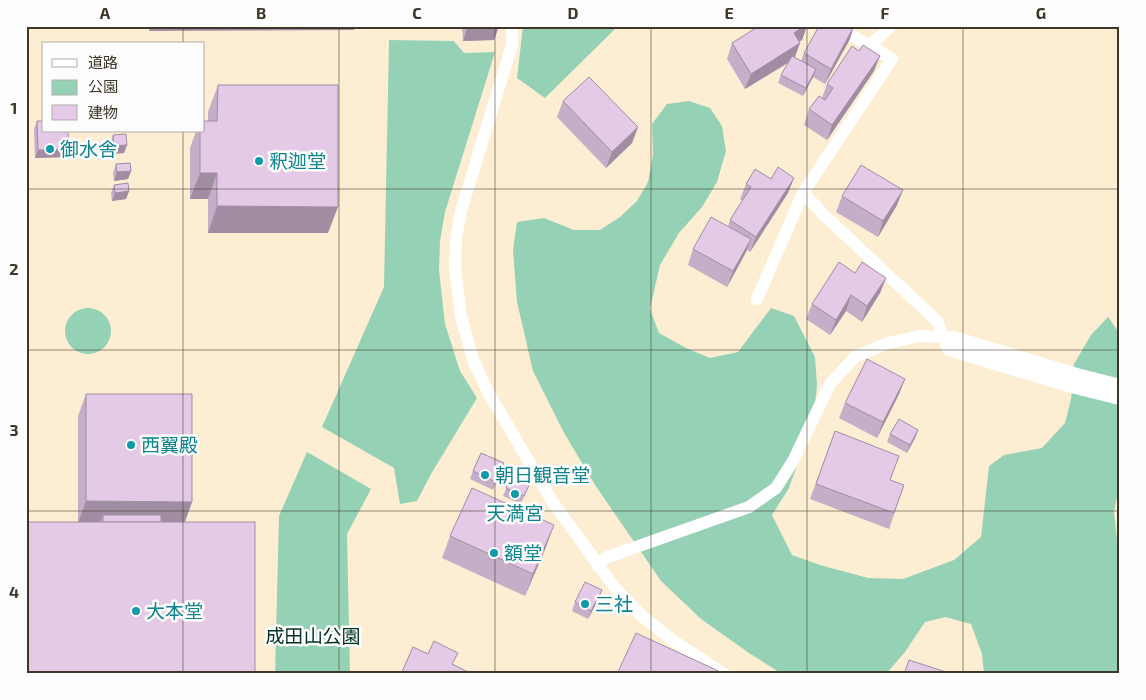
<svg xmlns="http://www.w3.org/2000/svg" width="1146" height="700" viewBox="0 0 1146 700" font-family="'Exo 2','Noto Sans JP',sans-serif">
	<rect width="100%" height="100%" fill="#fdeed3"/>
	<!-- green -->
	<g fill="#95d1b4">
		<path d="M 523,26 L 618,26 L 545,98 L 517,78 Z"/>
		<path d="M 389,40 L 454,41 L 464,53 L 495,52 L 445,212 L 440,241 L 439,270 L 445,324 L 460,371 L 477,398 L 431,474 L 417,501 L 400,504 L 394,468 L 322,427 L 384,287 Z"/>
		<path d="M 689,101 L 710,108 L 722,126 L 726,151 L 717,182 L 702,207 L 679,233 L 660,265 L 650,309 L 659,333 L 686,348 L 710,358 L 738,352 L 771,308 L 794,316 L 815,357 L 817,385 L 812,434 L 799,460 L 789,488 L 772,515 L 792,555 L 820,565 L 868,578 L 903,579 L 954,560 L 981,537 L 989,466 L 1004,455 L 1042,448 L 1065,423 L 1071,399 L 1074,364 L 1091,335 L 1108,317 L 1120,334 L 1120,482 L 1114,512 L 1120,566 L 1120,674 L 984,674 L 982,654 L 971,624 L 945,617 L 925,622 L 905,652 L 886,674 L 782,674 L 749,653 L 701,619 L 661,581 L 595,485 L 563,431 L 533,371 L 517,302 L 513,250 L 517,222 L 544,218 L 574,230 L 600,230 L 620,217 L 637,201 L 648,182 L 653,155 L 652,124 L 667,104 Z"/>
		<circle cx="88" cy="331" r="23"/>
		<path d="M 307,452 L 371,489 L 347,534 L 350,674 L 275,674 L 279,516 Z"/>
	</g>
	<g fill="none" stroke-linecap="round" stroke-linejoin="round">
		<!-- service -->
		<g stroke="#fff" stroke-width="12">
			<path d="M 512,26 L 512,45 L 461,211 L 456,238 L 455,267 L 461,317 L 474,362 L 488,392 L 552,501 L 615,588 L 643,617 L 675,642 L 724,674"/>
			<path d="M 835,26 L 870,46 L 891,26"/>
			<path d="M 803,193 L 825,216 L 937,321 L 943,337"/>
			<path d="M 757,299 L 803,193 L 892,59 L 870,46"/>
			<path d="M 598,566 L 605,558 L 749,507 L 776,488 L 793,461 L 830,384 L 855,357 L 888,343 L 920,336 L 943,337 L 953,344"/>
		</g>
		<!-- minor -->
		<path stroke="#fff" stroke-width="26" d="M 953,344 L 1076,381 L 1120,392"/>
	</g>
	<!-- wall -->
	<g fill="#c5aec7">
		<path d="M 462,26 L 499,26 L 494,40 L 463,41 Z"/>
		<path d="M 759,26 L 807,26 L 802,40 L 799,42 L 800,43 L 795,57 L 801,61 L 804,53 L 850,39 L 825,84 L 813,77 L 803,96 L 778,83 L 781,75 L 788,63 L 745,89 L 727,59 L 732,43 Z"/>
		<path d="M 874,71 L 827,140 L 804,125 L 809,109 L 822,98 L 827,84 Z"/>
		<path d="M 218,85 L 328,233 L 208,233 L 208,199 L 190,199 L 190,148 L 196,131 L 204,131 L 208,121 L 208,112 Z"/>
		<path d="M 563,101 L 638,127 L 632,143 L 606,168 L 557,117 Z"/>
		<path d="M 37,121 L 69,149 L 66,157 L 35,158 L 34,129 Z"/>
		<path d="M 113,135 L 127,145 L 124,153 L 111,154 L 110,144 Z"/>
		<path d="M 116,164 L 131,171 L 128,179 L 114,181 L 113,173 Z"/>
		<path d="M 746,184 L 788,193 L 750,252 L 747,250 L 727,287 L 688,265 L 693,249 L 728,226 L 730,220 L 743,201 L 740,199 Z"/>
		<path d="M 114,185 L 129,191 L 126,199 L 112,201 L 111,193 Z"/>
		<path d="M 842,196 L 897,205 L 878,237 L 836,212 Z"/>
		<path d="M 855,273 L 886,278 L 880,293 L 862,322 L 846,311 L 830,335 L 806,319 L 812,304 Z"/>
		<path d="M 905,379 L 899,394 L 877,438 L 839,418 L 845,403 Z"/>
		<path d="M 86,394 L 192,502 L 185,522 L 78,522 L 78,416 Z"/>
		<path d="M 918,430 L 915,438 L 907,453 L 887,442 L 890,434 Z"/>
		<path d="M 835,431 L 890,480 L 904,485 L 889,529 L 810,499 Z"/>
		<path d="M 504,463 L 493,490 L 470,479 L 473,471 Z"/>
		<path d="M 512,475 L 530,483 L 521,504 L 503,496 Z"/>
		<path d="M 450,536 L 546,547 L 525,596 L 442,558 Z"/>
		<path d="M 602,590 L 599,598 L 588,619 L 572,611 L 575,602 Z"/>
	</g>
	<!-- shaded-wall -->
	<g fill="#a08da2">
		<path d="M 151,26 L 355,26 L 354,30 L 149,31 Z"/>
		<path d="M 468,26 L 499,26 L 494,40 L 463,41 Z"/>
		<path d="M 804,26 L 807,26 L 802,40 L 788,48 L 794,33 Z"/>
		<path d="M 854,26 L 850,39 L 825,84 L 831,69 Z"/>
		<path d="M 800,43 L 794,59 L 745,89 L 751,74 Z"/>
		<path d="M 880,56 L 874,71 L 827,140 L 832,125 Z"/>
		<path d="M 816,69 L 813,77 L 803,96 L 806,88 Z"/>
		<path d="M 638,127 L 632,143 L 606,168 L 612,152 Z"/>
		<path d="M 127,145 L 124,153 L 111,154 L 114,146 Z"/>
		<path d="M 69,149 L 66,157 L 35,158 L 38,150 Z"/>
		<path d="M 131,171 L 128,179 L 114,181 L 117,172 Z"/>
		<path d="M 200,173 L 217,173 L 208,199 L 190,199 Z"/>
		<path d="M 794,178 L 788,193 L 750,252 L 756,237 Z"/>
		<path d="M 903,190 L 897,205 L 878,237 L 883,221 Z"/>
		<path d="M 129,191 L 126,199 L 112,201 L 115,193 Z"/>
		<path d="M 217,206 L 338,207 L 328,233 L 208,233 Z"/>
		<path d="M 751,239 L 745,254 L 727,287 L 733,271 Z"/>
		<path d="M 886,278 L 880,293 L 862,322 L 867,306 Z"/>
		<path d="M 851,295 L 846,311 L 830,335 L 836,320 Z"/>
		<path d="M 905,379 L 899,394 L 877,438 L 883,422 Z"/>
		<path d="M 918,430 L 915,438 L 907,453 L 910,445 Z"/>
		<path d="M 86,501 L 192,502 L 184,524 L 103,523 L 103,515 L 100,523 L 78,523 Z"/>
		<path d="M 554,525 L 546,547 L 525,596 L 533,574 Z"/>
		<path d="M 602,590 L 599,598 L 588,619 L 591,611 Z"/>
	</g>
	<!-- building -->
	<g fill="#e5cae7" stroke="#a08da2">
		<path d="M 759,26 L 804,26 L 794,33 L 800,43 L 751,74 L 732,43 Z"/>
		<path d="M 819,26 L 854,26 L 831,69 L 804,53 Z"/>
		<path d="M 863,45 L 880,56 L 832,125 L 809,109 L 819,96 L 825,100 L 833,88 L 827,84 L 852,46 L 859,51 Z"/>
		<path d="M 792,56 L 816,69 L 806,88 L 781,75 Z"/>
		<path d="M 589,77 L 638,127 L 612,152 L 563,101 Z"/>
		<path d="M 218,85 L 338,85 L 338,207 L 217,206 L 217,173 L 200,173 L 200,131 L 204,131 L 204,121 L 217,121 Z"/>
		<path d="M 37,121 L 44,121 L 44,131 L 68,131 L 69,149 L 38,150 Z"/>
		<path d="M 126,134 L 127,145 L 114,146 L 113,135 Z"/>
		<path d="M 130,163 L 131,171 L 117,172 L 116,164 Z"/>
		<path d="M 861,165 L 903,190 L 883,221 L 842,196 Z"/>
		<path d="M 778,167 L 794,178 L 756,237 L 730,220 L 751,187 L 746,184 L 755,169 L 771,179 Z"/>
		<path d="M 128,183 L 129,191 L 115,193 L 114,185 Z"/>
		<path d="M 711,217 L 751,239 L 733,271 L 693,249 Z"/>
		<path d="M 839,262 L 855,273 L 862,262 L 886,278 L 867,306 L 851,295 L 836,320 L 812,304 Z"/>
		<path d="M 867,359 L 905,379 L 883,422 L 845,403 Z"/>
		<path d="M 86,394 L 192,394 L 192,502 L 86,501 Z"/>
		<path d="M 899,419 L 918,430 L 910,445 L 890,434 Z"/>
		<path d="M 835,431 L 899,456 L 890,480 L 904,485 L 894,513 L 816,484 Z"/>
		<path d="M 481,453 L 504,463 L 496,482 L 473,471 Z"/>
		<path d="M 512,475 L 530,483 L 524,496 L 506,488 Z"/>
		<path d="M 472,488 L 554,525 L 533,574 L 450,536 Z"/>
		<rect x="103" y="515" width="58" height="7"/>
		<rect x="26" y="522" width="229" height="152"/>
		<path d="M 585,582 L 602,590 L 591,611 L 575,602 Z"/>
		<path d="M 636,633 L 725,674 L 617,674 Z"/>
		<path d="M 434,641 L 458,653 L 452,664 L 468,672 L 467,674 L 401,674 L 413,647 L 428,654 Z"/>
		<path d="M 909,660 L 946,672 L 946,674 L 904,674 Z"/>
	</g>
	<!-- grid -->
	<path fill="none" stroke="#3d3629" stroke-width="1" stroke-opacity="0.55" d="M 183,26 L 183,44M 339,26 L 339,674M 495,26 L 495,674M 651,26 L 651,674M 807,26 L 807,674M 963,26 L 963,674M 183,131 L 183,674M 26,189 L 1120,189M 26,350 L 1120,350M 26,511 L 1120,511"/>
	<!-- markers -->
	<g fill="#0f9aa8" stroke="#fdfdfd" stroke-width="2">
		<circle cx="50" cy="149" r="5"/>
		<circle cx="259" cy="161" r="5"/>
		<circle cx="131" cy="445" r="5"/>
		<circle cx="485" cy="475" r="5"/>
		<circle cx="515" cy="494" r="5"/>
		<circle cx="494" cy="553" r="5"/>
		<circle cx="585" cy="604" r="5"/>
		<circle cx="136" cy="611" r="5"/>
	</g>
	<g text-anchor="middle" stroke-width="5" stroke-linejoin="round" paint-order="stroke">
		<!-- culture labels -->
		<g font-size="19" fill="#0d838f" stroke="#fdfdfd" text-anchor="start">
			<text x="60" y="156">御水舎</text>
			<text x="269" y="168">釈迦堂</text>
			<text x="141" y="452">西翼殿</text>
			<text x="495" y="482">朝日観音堂</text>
			<text x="515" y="520" text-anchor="middle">天満宮</text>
			<text x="504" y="560">額堂</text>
			<text x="595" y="611">三社</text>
			<text x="146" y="618">大本堂</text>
		</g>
		<!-- park labels -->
		<g font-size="19" fill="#003220" stroke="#fdfdfd">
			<text x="313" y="643">成田山公園</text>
		</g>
	</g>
	<!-- border -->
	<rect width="1146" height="700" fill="none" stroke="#fdfdfd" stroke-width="55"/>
	<!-- legend -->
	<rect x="42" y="42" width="162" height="90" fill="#fdfdfd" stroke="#b0ada8"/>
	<rect x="52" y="59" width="25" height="8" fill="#ffffff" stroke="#b0ada8"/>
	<text x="88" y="68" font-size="15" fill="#3d3629">道路</text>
	<rect x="52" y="80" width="25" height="15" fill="#95d1b4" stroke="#b0ada8"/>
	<text x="88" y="92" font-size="15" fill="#3d3629">公園</text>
	<rect x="52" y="105" width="25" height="15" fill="#e5cae7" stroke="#b0ada8"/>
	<text x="88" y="118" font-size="15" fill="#3d3629">建物</text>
	<rect x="28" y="28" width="1090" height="644" fill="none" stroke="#3d3629" stroke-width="2"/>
	<g font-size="16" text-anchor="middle" font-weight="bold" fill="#3d3629">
		<text x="105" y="19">A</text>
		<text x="261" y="19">B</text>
		<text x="417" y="19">C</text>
		<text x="573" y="19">D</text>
		<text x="729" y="19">E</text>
		<text x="885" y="19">F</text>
		<text x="1041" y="19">G</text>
		<text x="14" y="114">1</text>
		<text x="14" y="275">2</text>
		<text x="14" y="436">3</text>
		<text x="14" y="598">4</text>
	</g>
</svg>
